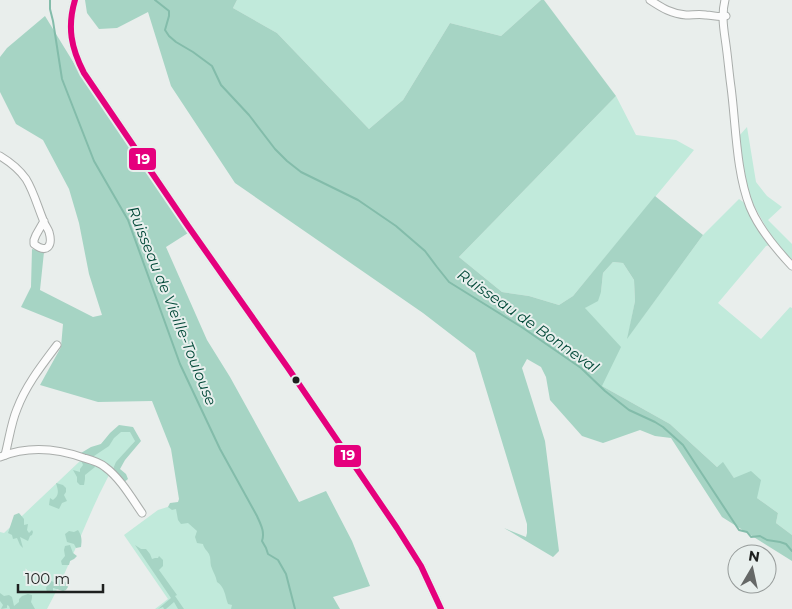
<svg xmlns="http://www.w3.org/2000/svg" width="792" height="609" viewBox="0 0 792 609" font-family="Montserrat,sans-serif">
	<rect width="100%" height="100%" fill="#e9eeec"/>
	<!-- green -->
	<g fill="#c1eadb">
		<path d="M 237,0 L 541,0 L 501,36 L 450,23 L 403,100 L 369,129 L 277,33 L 233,8 Z"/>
		<path d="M 616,96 L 636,135 L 676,140 L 694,150 L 573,296 L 559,305 L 529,296 L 502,292 L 459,257 Z"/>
		<path d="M 747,127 L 756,182 L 767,196 L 782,207 L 768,220 L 792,244 L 792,260 L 775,243 L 757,211 L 749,195 L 742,161 L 739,136 Z"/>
		<path d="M 739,199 L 746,204 L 753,220 L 770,245 L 766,246 L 718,303 L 761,339 L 790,307 L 792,308 L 792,535 L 776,523 L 778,513 L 757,498 L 734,478 L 723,463 L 717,467 L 670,424 L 602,386 L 585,308 L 601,292 L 603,273 L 613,262 L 623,263 L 634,280 L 635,301 L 628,337 L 703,235 Z"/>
		<path d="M 119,429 L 131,430 L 137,439 C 126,451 114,464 107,479 C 85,521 70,567 47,609 L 0,609 L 0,532 L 4,533 L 79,462 Z"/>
		<path d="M 180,503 L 205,539 L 234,609 L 155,609 L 168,599 L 124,535 L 158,510 Z"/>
	</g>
	<!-- forest -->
	<g fill="#a6d4c4">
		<path d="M 85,0 L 237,0 L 233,8 L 277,33 L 369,129 L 403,100 L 450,23 L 501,36 L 541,0 L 544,0 L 616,96 L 459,257 L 502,292 L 529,296 L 559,305 L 573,296 L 655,196 L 703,235 L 627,339 L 635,301 L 634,280 L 623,263 L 613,262 L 603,273 L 601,292 L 598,301 L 585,308 L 621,347 L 602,386 L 670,424 L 717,467 L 723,462 L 734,478 L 751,471 L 761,480 L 757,498 L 778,513 L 776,523 L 792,535 L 792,561 L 722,517 L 671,438 L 655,436 L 640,430 L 603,443 L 582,436 L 550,400 L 546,377 L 541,367 L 527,359 L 522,368 L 545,441 L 559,551 L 553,557 L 504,528 L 526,537 L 527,533 L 527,524 L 475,353 L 423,313 L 235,183 L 171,86 L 148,12 L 117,28 L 99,29 L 87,13 Z"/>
		<path d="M 45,16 L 83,78 L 166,199 L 188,233 L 166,247 L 207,340 L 230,377 L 299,502 L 326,491 L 352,541 L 370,586 L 333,597 L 340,609 L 231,609 L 232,605 L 228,604 C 225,596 225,587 217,582 C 216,576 213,572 211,566 C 210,562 211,558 209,554 C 207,550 204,549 203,544 L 197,543 L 195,537 L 197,531 L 188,523 L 181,524 L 178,520 L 176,509 L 172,510 L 168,507 L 170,503 L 178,502 L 179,499 L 171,449 L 152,401 L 98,402 L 40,385 L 61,347 L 63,324 L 21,307 L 31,287 L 32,249 L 44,252 L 40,290 L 93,317 L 102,315 L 89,274 L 79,223 L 69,189 L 43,140 L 16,124 L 0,92 L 0,57 L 7,48 Z"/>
		<path d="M 119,425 L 133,427 L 141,441 L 125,460 L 120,469 L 126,474 L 128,479 L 123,483 L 112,471 L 116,462 L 135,441 L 130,432 L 121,432 L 114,438 L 109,446 L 94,456 L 91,459 L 81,453 L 91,447 L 101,444 L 110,433 Z"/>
		<path d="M 81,460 L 93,462 L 95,467 L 85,475 L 85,479 L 84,485 L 80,485 L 77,482 L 77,477 L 73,470 L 80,472 L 80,469 L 83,465 Z"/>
		<path d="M 56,483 L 63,485 L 66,488 L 66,492 L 64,495 L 67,501 L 62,503 L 59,509 L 49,505 L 50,498 L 53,500 C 60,495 58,490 56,483 Z"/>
		<path d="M 19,513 L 24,519 L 24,525 L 28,524 L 27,530 L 29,533 L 32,530 L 33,532 L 32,535 L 30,536 L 28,541 L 20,537 L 23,548 L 20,545 L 17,538 L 13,539 L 12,535 L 8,533 L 14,515 Z"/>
		<path d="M 78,530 C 82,536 82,540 81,547 L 76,548 L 74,544 L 67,542 L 65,534 L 69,531 L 74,532 Z"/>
		<path d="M 70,545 L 73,553 L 77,556 L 74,559 L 70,561 L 69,565 L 62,565 L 61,561 L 65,556 L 64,550 L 65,546 Z"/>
		<path d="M 135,545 L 141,549 L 146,549 L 150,554 L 152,559 L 155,558 L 158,558 L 159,556 L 163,560 L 163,566 L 159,570 L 177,595 L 175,596 L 184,609 L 178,609 L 174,602 L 166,609 L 164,609 L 163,607 L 158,609 L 171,598 Z"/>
		<path d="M 61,578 L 65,581 L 68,587 L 66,590 L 63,591 L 53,588 L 53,591 L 51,593 L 47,592 L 46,588 L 47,586 L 48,582 L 51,581 L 57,583 Z"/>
		<path d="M 0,593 L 4,596 L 9,595 L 12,597 L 14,606 L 19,602 L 19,599 L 22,596 L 28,594 L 32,595 L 32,598 L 31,602 L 35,609 L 10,609 L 9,606 L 7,605 L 7,608 L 1,609 L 3,605 L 0,601 Z"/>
	</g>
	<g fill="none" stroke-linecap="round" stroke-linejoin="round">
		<!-- stream -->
		<g stroke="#83bcaa" stroke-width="2">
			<path d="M 50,0 L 50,9 L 53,21 L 62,79 L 94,161 L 128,220 L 180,364 L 220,449 L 257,516 C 261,525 265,532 262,541 L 266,548 L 268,554 L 278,560 L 286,574 L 295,609"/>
			<path d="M 155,0 L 169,11 L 169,16 L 165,30 L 169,36 L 176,42 L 193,52 L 212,66 L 221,85 L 249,115 L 275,149 L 287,161 L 301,172 L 358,200 L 396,226 L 425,251 L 437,267 L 449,282 L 523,328 L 581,368 L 605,391 L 629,410 L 655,422 L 663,427 L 683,445 L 739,530 L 747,532 L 751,537 L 760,536 L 767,540 L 780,542 L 786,544 L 792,551"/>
		</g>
		<!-- minor casing -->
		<g stroke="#a9adab" stroke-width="9">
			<g id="minor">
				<path d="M 75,0 C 67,27 71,48 84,73 L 188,226 L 288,368 L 397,528 L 421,566 L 441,609"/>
				<path d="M 650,0 C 662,8 672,14 686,15 C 693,15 700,14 706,15 C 713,15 719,18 726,16"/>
				<path d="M 725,0 C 721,16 724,30 726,45 C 728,59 729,73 731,87 C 736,125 736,172 750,207 C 759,229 776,249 792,266"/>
				<path d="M 0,156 C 10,162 19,169 26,179 C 34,192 38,208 44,222 C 45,225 48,229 49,232 C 53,246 47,254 34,244 L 34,240 L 36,235 L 44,221"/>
				<path d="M 5,455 C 9,440 11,423 17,409 C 26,385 42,365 57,345"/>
				<path d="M 0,457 C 27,446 56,448 84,458 C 91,460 99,462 105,467 C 120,478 131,497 142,513"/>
			</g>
		</g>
		<!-- minor -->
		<use href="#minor" stroke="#fcfcfc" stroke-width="7"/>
		<!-- bus-1 casing -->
		<g stroke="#e8efed" stroke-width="10">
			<path id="bus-1" d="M 75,0 C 67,27 71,48 84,73 L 188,226 L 288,368 L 397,528 L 421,566 L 441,609"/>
		</g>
		<!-- bus-1 -->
		<use href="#bus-1" stroke="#e5007d" stroke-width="6"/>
	</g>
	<!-- markers -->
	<circle fill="#1e201f" stroke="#e8efed" stroke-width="2" cx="296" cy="380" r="4.5"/>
	<g text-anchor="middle" stroke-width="4" stroke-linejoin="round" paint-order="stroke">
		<!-- water labels -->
		<g font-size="15" font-style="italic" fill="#004837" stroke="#e8efed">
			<text transform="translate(172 306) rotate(68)" y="5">Ruisseau de Vieille-Toulouse</text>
			<text transform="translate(528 321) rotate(35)" y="5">Ruisseau de Bonneval</text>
		</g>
	</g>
	<g stroke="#e8efed" stroke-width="2">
		<rect x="128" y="147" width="29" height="24" rx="5" fill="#e5007d"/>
		<rect x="333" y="444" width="29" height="24" rx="5" fill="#e5007d"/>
	</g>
	<g font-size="14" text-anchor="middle" font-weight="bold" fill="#fff">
		<text x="143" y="164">19</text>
		<text x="348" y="460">19</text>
	</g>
	<!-- north arrow -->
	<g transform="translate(752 569) rotate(9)"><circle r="24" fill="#e8efed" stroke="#979c9b"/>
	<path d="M0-4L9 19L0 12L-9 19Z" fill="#656867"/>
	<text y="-8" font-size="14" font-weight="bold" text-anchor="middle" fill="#1e201f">N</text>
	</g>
	<!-- scale -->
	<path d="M18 584v8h85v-8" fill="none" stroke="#1e201f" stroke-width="2.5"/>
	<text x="25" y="584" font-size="15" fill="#1e201f" stroke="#e8efed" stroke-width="4" paint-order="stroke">100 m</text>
</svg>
